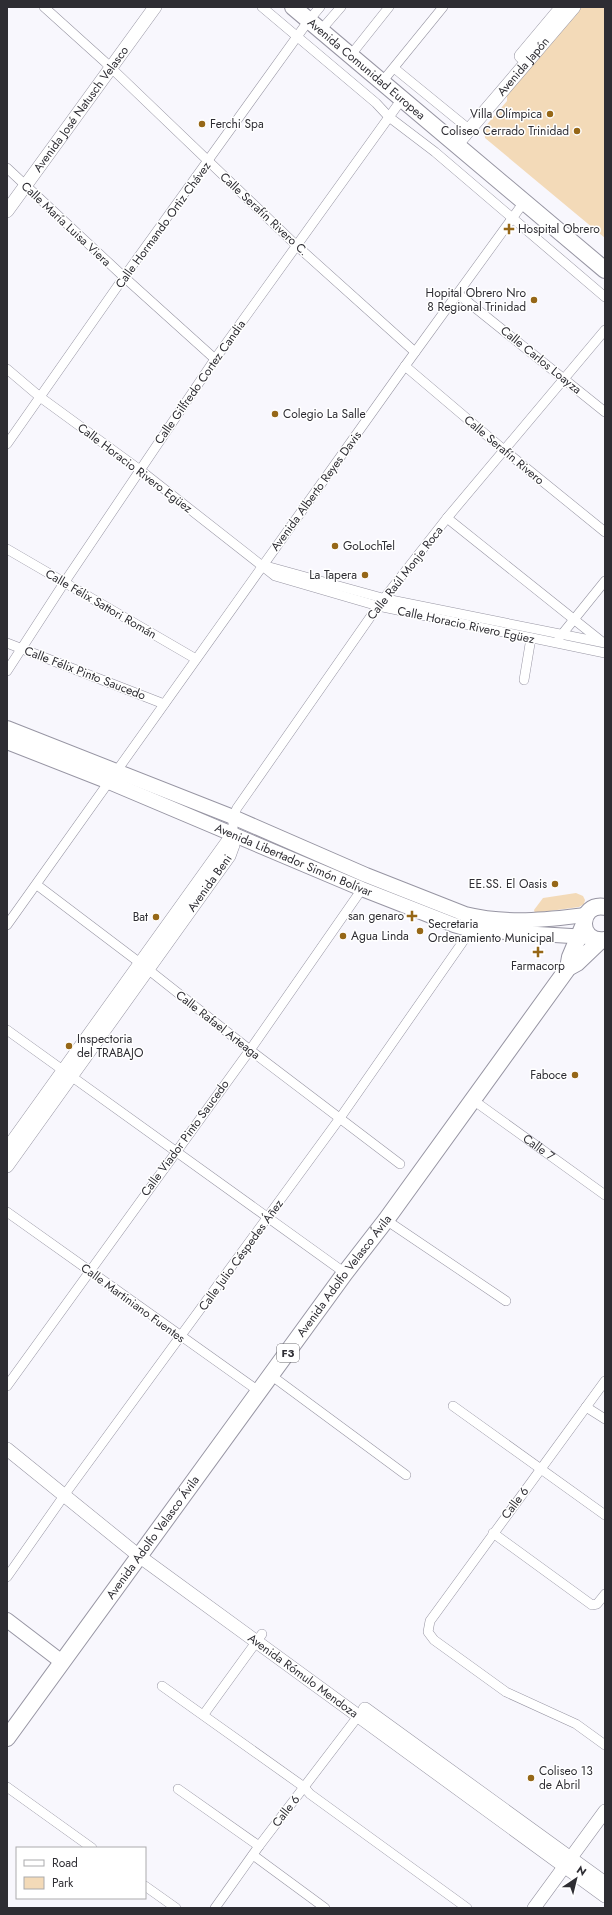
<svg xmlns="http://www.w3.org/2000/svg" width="612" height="1915" viewBox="0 0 612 1915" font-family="Jost,sans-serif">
	<rect width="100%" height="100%" fill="#f8f7fd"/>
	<!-- green -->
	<g fill="#f3dab8">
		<path d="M 581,7 L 605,7 L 605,238 L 485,138 L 484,128 L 507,101 L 507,94 Z"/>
		<path d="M 576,893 L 583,896 L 585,900 L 584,904 L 579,907 L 535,913 L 534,910 L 543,898 Z"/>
	</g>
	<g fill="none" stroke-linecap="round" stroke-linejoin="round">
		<!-- street casing -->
		<g stroke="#9795a3" stroke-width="10">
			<g id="street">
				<path d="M 44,7 L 105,62 L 297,246 L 415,352"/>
				<path d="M 262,7 L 376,103 L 389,117 L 435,152 L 605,297"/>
				<path d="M 321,30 L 341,7"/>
				<path d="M 350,56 L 389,7"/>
				<path d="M 394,68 L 470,130"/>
				<path d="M 382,82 L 443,7"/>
				<path d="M 7,168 L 124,277 L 215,359"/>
				<path d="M 458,294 L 605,412"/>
				<path d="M 405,366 L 504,450 L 605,532"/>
				<path d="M 7,369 L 40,397 L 140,470 L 275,576 L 378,606 L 605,653"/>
				<path d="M 7,444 L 124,277 L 309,20 L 320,7"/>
				<path d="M 447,518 L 601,641"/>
				<path d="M 7,549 L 196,659"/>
				<path d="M 266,566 L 386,599 L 605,643"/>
				<path d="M 559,638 L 605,581"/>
				<path d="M 7,643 L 164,704"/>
				<path d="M 7,671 L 64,583 L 215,359 L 402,99"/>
				<path d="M 524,680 L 531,638"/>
				<path d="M 233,834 L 233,817 L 237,808 L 378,606 L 447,518 L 605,330"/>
				<path d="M 37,885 L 140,963 L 250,1050 L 400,1164"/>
				<path d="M 7,925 L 405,366 L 524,202"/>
				<path d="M 7,1030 L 345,1273"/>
				<path id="s1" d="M 473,1100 L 605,1195"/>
				<path d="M 7,1212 L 260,1392"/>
				<path d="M 386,1220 L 506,1301"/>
				<path d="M 272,1376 L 406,1475"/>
				<path d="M 605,1381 L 430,1621 L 428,1632 L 434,1640 L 506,1692 L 576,1724 L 605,1745"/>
				<path d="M 7,1386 L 250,1050 L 362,889"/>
				<path d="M 453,1406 L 605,1515"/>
				<path d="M 586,1407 L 605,1419"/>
				<path d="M 493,1533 L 592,1605 L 597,1604 L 605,1594"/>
				<path d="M 7,1577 L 68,1490 L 340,1118 L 471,930"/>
				<path d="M 162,1686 L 304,1787 L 310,1794 L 467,1908"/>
				<path d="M 204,1714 L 262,1634"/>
				<path d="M 7,1787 L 92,1848"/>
				<path d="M 178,1789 L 259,1846"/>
				<path d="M 253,1855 L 325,1908"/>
				<path d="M 145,1886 L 176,1908"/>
				<path d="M 215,1908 L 259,1846 L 359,1715"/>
			</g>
		</g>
		<!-- secondary casing -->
		<g stroke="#9795a3" stroke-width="14">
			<g id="secondary">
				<path d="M 521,56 L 562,7"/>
				<path id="s2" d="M 457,144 L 574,7"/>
				<path id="s3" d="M 7,211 L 155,7"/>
				<path d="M 7,1149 L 233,834"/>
				<path id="s4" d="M 7,1166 L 229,856 L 233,845 L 233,834"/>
				<path id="s5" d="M 7,1449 L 139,1556 L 605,1896"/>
				<path d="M 365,1709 L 605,1883"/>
				<path d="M 534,1908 L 605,1811"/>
			</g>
		</g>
		<!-- primary casing -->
		<g stroke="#9795a3" stroke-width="16">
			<g id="primary">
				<path d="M 7,728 L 233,817 L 366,875 L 465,914 C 506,924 546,920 586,915"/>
				<path id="s6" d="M 7,742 L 109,782 L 362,889 L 454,925 L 471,930 L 588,937"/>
				<path d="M 7,1620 L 62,1662"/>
			</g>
		</g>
		<!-- highway casing -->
		<g stroke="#9795a3" stroke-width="18">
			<g id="highway">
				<path id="s7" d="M 293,7 L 605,270"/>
				<path d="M 605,907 C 578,902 576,944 605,940"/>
				<path d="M 568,968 L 570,957 L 584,924"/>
				<path id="s8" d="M 7,1738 L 345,1273 L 386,1220 L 568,968 L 577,963 L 600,941"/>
			</g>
		</g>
		<!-- street -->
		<use href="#street" stroke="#fff" stroke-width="9"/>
		<!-- secondary -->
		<use href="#secondary" stroke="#fff" stroke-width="13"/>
		<!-- primary -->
		<use href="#primary" stroke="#fff" stroke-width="14"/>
		<!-- highway -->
		<use href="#highway" stroke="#fff" stroke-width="16"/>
	</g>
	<!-- markers -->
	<g fill="#966717" stroke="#fff" stroke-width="1.5">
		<circle cx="550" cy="114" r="4"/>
		<circle cx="202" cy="124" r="4"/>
		<circle cx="577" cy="131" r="4"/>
		<path d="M507 223h4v4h4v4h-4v4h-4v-4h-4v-4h4z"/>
		<circle cx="534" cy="300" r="4"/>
		<circle cx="275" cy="414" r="4"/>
		<circle cx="335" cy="546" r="4"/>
		<circle cx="365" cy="575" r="4"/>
		<circle cx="555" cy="884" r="4"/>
		<path d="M410 910h4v4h4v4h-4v4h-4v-4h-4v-4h4z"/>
		<circle cx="156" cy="917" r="4"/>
		<circle cx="420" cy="931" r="4"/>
		<circle cx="343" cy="936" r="4"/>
		<path d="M536 946h4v4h4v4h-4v4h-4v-4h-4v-4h4z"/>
		<circle cx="69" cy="1046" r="4"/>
		<circle cx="575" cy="1075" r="4"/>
		<circle cx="531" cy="1778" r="4"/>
	</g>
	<g text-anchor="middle" stroke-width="3" stroke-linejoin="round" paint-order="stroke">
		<!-- shield labels -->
		<rect fill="#fff" stroke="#6d6c70" stroke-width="1" x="277" y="1344" width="22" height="18" rx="3"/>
		<g font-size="11" font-weight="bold" fill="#2e2d33">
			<text x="288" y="1357">F3</text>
		</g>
		<!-- street labels -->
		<g font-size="12" fill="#2e2d33" stroke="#fff">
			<text dy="4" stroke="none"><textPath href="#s2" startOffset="102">Avenida Japón</textPath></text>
			<text dy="4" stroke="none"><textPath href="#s7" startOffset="96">Avenida Comunidad Europea</textPath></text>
			<text dy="4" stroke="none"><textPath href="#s3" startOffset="126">Avenida José Natusch Velasco</textPath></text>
			<text transform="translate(264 214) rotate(43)" y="4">Calle Serafín Rivero C.</text>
			<text transform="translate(66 224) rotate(43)" y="4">Calle María Luisa Viera</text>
			<text transform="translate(163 225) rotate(-54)" y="4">Calle Hormando Ortiz Chávez</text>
			<text transform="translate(541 360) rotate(39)" y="4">Calle Carlos Loayza</text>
			<text transform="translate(200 382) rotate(-55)" y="4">Calle Gilfredo Cortez Candia</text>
			<text transform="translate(504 450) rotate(40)" y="4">Calle Serafín Rivero</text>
			<text transform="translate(135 468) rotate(37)" y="4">Calle Horacio Rivero Egüez</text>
			<text transform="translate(316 491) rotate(-54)" y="4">Avenida Alberto Reyes Davis</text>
			<text transform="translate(405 573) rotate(-52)" y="4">Calle Raúl Monje Roca</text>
			<text transform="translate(101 604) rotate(30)" y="4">Calle Félix Sattori Román</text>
			<text transform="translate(466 625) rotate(12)" y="4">Calle Horacio Rivero Egüez</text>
			<text transform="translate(85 673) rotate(21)" y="4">Calle Félix Pinto Saucedo</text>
			<text dy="4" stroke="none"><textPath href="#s6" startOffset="310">Avenida Libertador Simón Bolívar</textPath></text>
			<text dy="4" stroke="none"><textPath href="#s4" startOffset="348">Avenida Beni</textPath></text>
			<text transform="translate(218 1025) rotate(38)" y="4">Calle Rafael Arteaga</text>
			<text transform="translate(185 1138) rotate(-54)" y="4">Calle Viador Pinto Saucedo</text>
			<text dy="4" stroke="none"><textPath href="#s1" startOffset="81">Calle 7</textPath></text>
			<text transform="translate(241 1255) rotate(-54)" y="4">Calle Julio Céspedes Áñez</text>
			<text dy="4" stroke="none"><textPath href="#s8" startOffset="572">Avenida Adolfo Velasco Ávila</textPath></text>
			<text transform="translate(133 1303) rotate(36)" y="4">Calle Martiniano Fuentes</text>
			<text transform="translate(515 1503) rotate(-53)" y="4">Calle 6</text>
			<text dy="4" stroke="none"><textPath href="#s8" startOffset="248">Avenida Adolfo Velasco Ávila</textPath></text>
			<text dy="4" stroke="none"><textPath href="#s5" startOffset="373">Avenida Rómulo Mendoza</textPath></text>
			<text transform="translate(286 1811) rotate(-52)" y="4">Calle 6</text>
		</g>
		<!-- poi labels -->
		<g font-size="12" fill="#2e2d33" stroke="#fff" text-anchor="end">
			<text x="542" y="118">Villa Olímpica</text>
			<text x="210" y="128" text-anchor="start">Ferchi Spa</text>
			<text x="569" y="135">Coliseo Cerrado Trinidad</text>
			<text x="518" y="233" text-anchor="start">Hospital Obrero</text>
			<text x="526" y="297">Hopital Obrero Nro<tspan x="526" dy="14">8 Regional Trinidad</tspan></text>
			<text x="283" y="418" text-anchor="start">Colegio La Salle</text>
			<text x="343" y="550" text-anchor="start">GoLochTel</text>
			<text x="357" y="579">La Tapera</text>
			<text x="547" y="888">EE.SS. El Oasis</text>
			<text x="404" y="920">san genaro</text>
			<text x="148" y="921">Bat</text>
			<text x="428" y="928" text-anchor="start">Secretaria<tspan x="428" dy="14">Ordenamiento Municipal</tspan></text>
			<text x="351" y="940" text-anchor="start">Agua Linda</text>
			<text x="538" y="970" text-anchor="middle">Farmacorp</text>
			<text x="77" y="1043" text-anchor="start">Inspectoria<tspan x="77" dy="14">del TRABAJO</tspan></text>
			<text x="567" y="1079">Faboce</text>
			<text x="539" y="1775" text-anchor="start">Coliseo 13<tspan x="539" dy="14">de Abril</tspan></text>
		</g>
	</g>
	<!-- border -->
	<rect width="612" height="1915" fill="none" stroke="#2e2d33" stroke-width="16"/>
	<!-- legend -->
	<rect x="16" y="1847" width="130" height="52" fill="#ffffff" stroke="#ababad"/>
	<rect x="24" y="1860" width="20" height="6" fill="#ffffff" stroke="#ababad"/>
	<text x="52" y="1867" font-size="12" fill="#2e2d33">Road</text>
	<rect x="24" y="1877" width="20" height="12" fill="#f3dab8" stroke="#ababad"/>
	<text x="52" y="1887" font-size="12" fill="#2e2d33">Park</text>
	<!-- north arrow -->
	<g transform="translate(576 1879) rotate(35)" stroke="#ffffff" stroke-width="3" paint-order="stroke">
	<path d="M0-3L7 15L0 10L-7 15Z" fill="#2e2d33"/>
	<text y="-6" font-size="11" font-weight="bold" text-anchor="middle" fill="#2e2d33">N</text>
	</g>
</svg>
